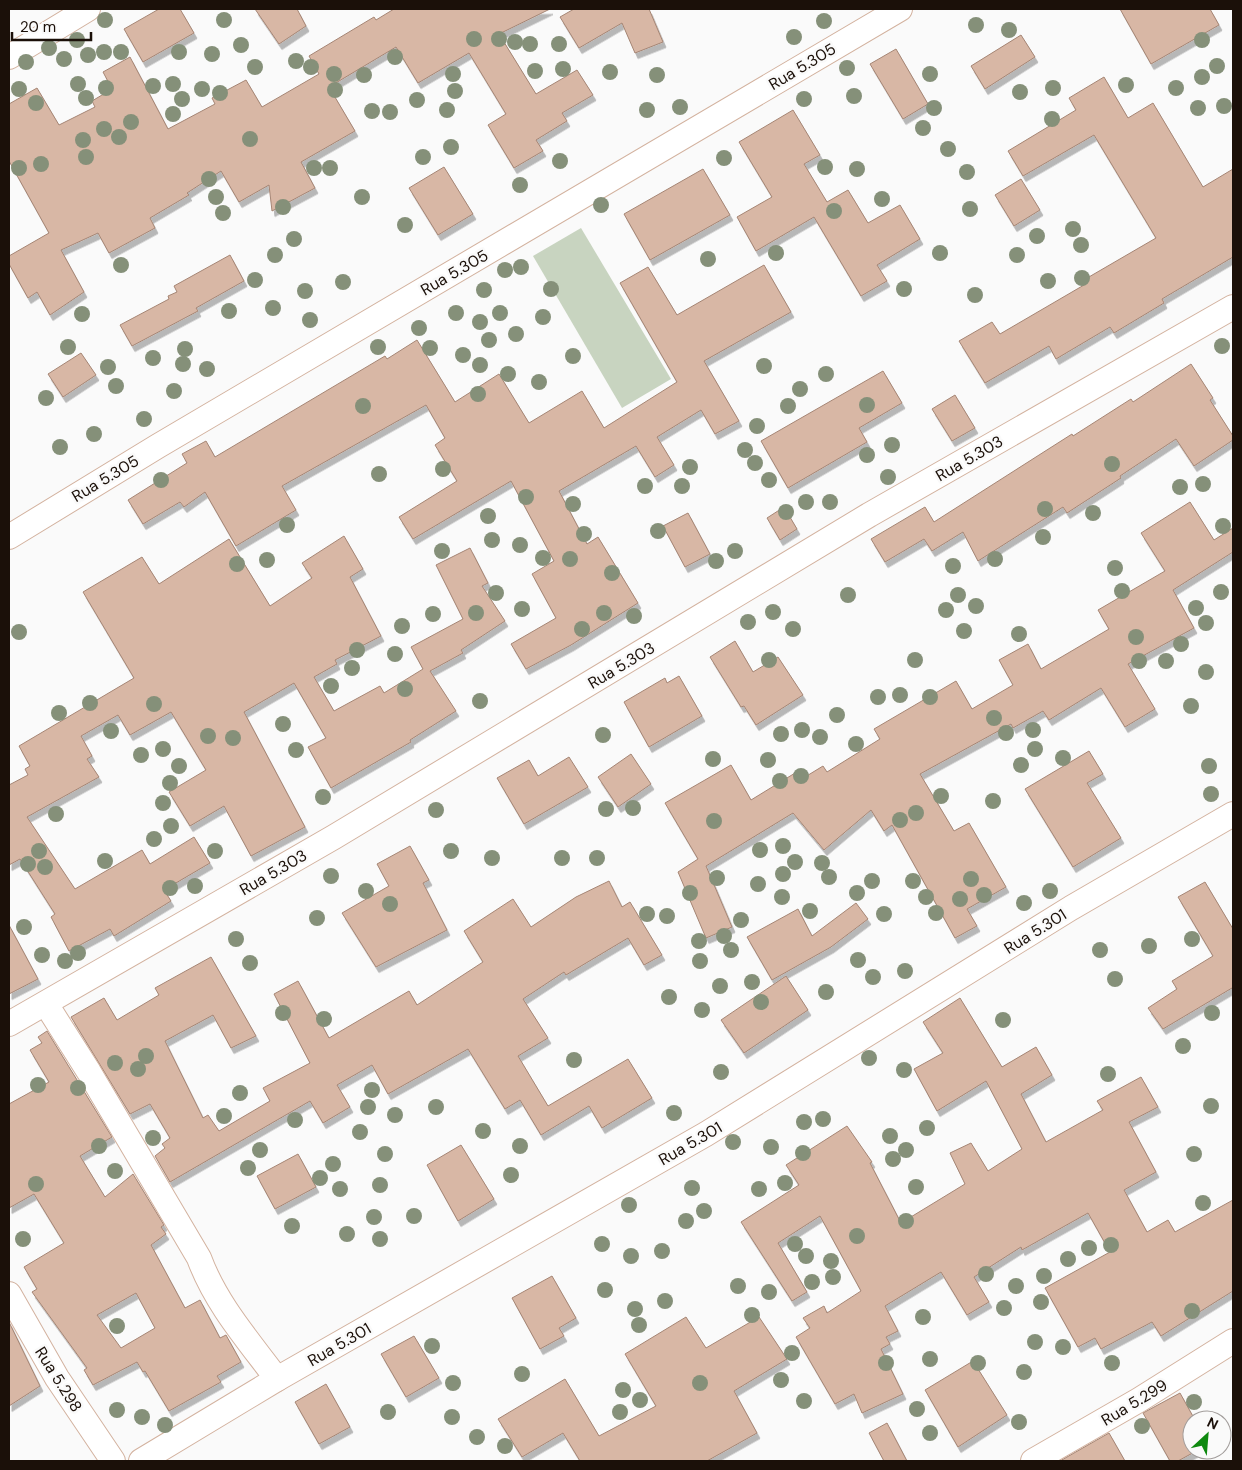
<svg xmlns="http://www.w3.org/2000/svg" width="1242" height="1470" viewBox="0 0 1242 1470" font-family="'DM Sans',sans-serif">
	<defs>
		<filter id="shadow"><feDropShadow dx="3" dy="5.5" stdDeviation="0" flood-color="#0004"/></filter>
	</defs>
	<rect width="100%" height="100%" fill="#fafafa"/>
	<!-- green -->
	<path fill="#c8d4c0" d="M 581,228 L 671,379 L 622,408 L 533,256 Z"/>
	<!-- building -->
	<g fill="#d8b7a5" stroke="#a58574" fill-rule="evenodd" filter="url(#shadow)">
		<path d="M 159,9 L 180,9 L 194,33 L 143,62 L 124,29 Z"/>
		<path d="M 255,9 L 297,9 L 306,26 L 279,44 Z"/>
		<path d="M 394,9 L 550,9 L 499,34 L 536,94 L 577,70 L 593,95 L 562,113 L 567,121 L 536,140 L 543,151 L 514,168 L 488,125 L 506,114 L 469,53 L 418,83 L 396,47 L 329,87 L 355,131 L 301,162 L 315,188 L 272,211 L 269,185 L 239,202 L 221,171 L 187,193 L 189,195 L 150,218 L 155,228 L 109,253 L 98,233 L 61,250 L 84,292 L 50,315 L 37,292 L 28,298 L 9,264 L 9,256 L 49,233 L 9,161 L 9,104 L 37,88 L 59,125 L 95,107 L 92,101 L 112,89 L 103,72 L 130,57 L 168,129 L 215,104 L 212,98 L 246,80 L 262,107 L 319,74 L 309,56 L 374,17 L 376,20 Z"/>
		<path d="M 574,9 L 649,9 L 663,42 L 635,53 L 622,23 L 579,48 L 560,17 Z"/>
		<path d="M 1120,9 L 1210,9 L 1219,25 L 1151,64 Z"/>
		<path d="M 1021,35 L 1035,57 L 985,89 L 971,66 Z"/>
		<path d="M 896,49 L 928,104 L 903,119 L 870,64 Z"/>
		<path d="M 1104,77 L 1128,118 L 1153,103 L 1203,187 L 1233,169 L 1233,257 L 1162,299 L 1164,303 L 1114,333 L 1110,327 L 1056,359 L 1049,346 L 985,383 L 959,341 L 992,322 L 1000,334 L 1084,285 L 1082,281 L 1156,238 L 1094,135 L 1023,176 L 1008,151 L 1076,110 L 1069,98 Z"/>
		<path d="M 793,110 L 820,155 L 804,164 L 827,202 L 848,190 L 868,223 L 900,205 L 920,239 L 877,265 L 887,281 L 861,296 L 814,217 L 756,251 L 737,217 L 772,197 L 739,142 Z"/>
		<path d="M 444,167 L 473,214 L 438,235 L 409,188 Z"/>
		<path d="M 703,169 L 730,215 L 650,260 L 624,214 Z"/>
		<path d="M 1021,179 L 1040,210 L 1014,226 L 995,195 Z"/>
		<path d="M 230,255 L 244,281 L 196,308 L 198,311 L 132,346 L 120,325 L 169,299 L 168,296 L 177,292 L 174,286 Z"/>
		<path d="M 764,265 L 791,312 L 704,361 L 739,421 L 715,434 L 701,410 L 657,437 L 674,465 L 655,477 L 636,446 L 559,491 L 587,544 L 598,537 L 638,603 L 571,645 L 526,669 L 511,644 L 556,618 L 532,574 L 554,561 L 511,481 L 413,539 L 399,517 L 457,481 L 435,445 L 445,438 L 426,405 L 282,486 L 296,510 L 236,546 L 205,492 L 184,507 L 180,502 L 143,524 L 128,500 L 187,463 L 182,454 L 206,441 L 215,457 L 385,356 L 387,359 L 417,340 L 455,402 L 499,374 L 529,423 L 582,391 L 604,428 L 677,382 L 620,283 L 648,267 L 677,315 Z"/>
		<path d="M 81,353 L 96,375 L 63,397 L 48,374 Z"/>
		<path d="M 1191,364 L 1213,398 L 1210,400 L 1233,436 L 1233,440 L 1194,466 L 1176,439 L 1120,476 L 1121,478 L 1067,513 L 1063,507 L 978,561 L 963,532 L 932,551 L 924,539 L 885,562 L 871,539 L 925,507 L 934,522 L 1072,434 L 1073,436 L 1131,399 L 1133,402 Z"/>
		<path d="M 883,371 L 902,403 L 859,428 L 867,442 L 788,488 L 761,441 Z"/>
		<path d="M 955,395 L 975,428 L 952,441 L 932,409 Z"/>
		<path d="M 1190,502 L 1214,540 L 1233,528 L 1233,552 L 1173,590 L 1194,628 L 1128,664 L 1155,709 L 1125,727 L 1101,688 L 1049,720 L 1043,711 L 1013,728 L 1011,724 L 920,774 L 954,831 L 969,823 L 1006,887 L 967,909 L 977,926 L 955,938 L 892,825 L 884,831 L 871,810 L 824,850 L 793,813 L 706,866 L 732,927 L 706,938 L 678,872 L 698,859 L 665,803 L 731,765 L 751,800 L 800,770 L 805,777 L 823,766 L 827,772 L 880,739 L 874,729 L 956,681 L 972,709 L 1013,685 L 999,660 L 1028,644 L 1041,669 L 1109,629 L 1098,610 L 1165,571 L 1141,533 Z"/>
		<path d="M 784,507 L 797,529 L 780,540 L 767,518 Z"/>
		<path d="M 688,513 L 710,554 L 685,567 L 663,526 Z"/>
		<path d="M 344,536 L 363,569 L 350,577 L 381,636 L 335,660 L 337,664 L 314,677 L 334,711 L 380,686 L 384,693 L 423,669 L 411,647 L 463,619 L 436,565 L 470,548 L 488,583 L 482,586 L 505,621 L 461,650 L 463,653 L 430,671 L 456,711 L 410,740 L 411,742 L 331,788 L 308,747 L 326,738 L 294,683 L 244,712 L 305,827 L 251,856 L 224,806 L 190,826 L 169,792 L 206,770 L 171,712 L 130,735 L 118,715 L 81,736 L 92,756 L 87,759 L 99,777 L 27,817 L 75,889 L 142,850 L 150,864 L 194,837 L 210,863 L 164,890 L 171,901 L 114,936 L 110,929 L 69,951 L 51,917 L 55,914 L 20,859 L 9,865 L 9,785 L 28,775 L 25,769 L 30,766 L 19,746 L 134,678 L 83,592 L 142,557 L 159,584 L 229,539 L 270,606 L 312,578 L 302,563 Z"/>
		<path d="M 735,641 L 753,672 L 778,657 L 803,695 L 756,725 L 744,706 L 741,707 L 710,657 Z"/>
		<path d="M 679,676 L 702,716 L 649,747 L 624,702 L 665,678 L 667,683 Z"/>
		<path d="M 1089,751 L 1103,774 L 1087,783 L 1121,838 L 1073,867 L 1025,789 Z"/>
		<path d="M 631,754 L 651,784 L 618,807 L 598,777 Z"/>
		<path d="M 569,757 L 588,787 L 524,824 L 497,778 L 529,760 L 538,776 Z"/>
		<path d="M 410,846 L 429,880 L 423,883 L 447,930 L 376,967 L 342,913 L 389,886 L 377,864 Z"/>
		<path d="M 609,881 L 622,907 L 630,902 L 662,955 L 644,965 L 628,938 L 566,975 L 564,972 L 523,999 L 548,1038 L 518,1056 L 548,1106 L 628,1059 L 652,1098 L 602,1128 L 589,1106 L 541,1135 L 520,1100 L 505,1109 L 468,1049 L 388,1094 L 372,1065 L 337,1085 L 350,1107 L 323,1123 L 310,1101 L 170,1182 L 155,1156 L 165,1148 L 162,1144 L 170,1138 L 150,1104 L 130,1114 L 71,1017 L 104,998 L 117,1020 L 159,995 L 155,988 L 211,957 L 256,1036 L 231,1048 L 213,1015 L 165,1041 L 203,1118 L 208,1115 L 219,1131 L 270,1101 L 263,1088 L 310,1063 L 274,994 L 298,981 L 329,1038 L 409,991 L 417,1005 L 483,962 L 464,931 L 513,899 L 531,927 L 576,897 Z"/>
		<path d="M 1205,882 L 1233,929 L 1233,990 L 1232,988 L 1163,1029 L 1148,1008 L 1177,989 L 1172,981 L 1213,956 L 1178,897 Z"/>
		<path d="M 856,903 L 868,919 L 831,947 L 772,980 L 747,937 L 798,909 L 812,936 Z"/>
		<path d="M 9,925 L 38,979 L 9,994 Z"/>
		<path d="M 786,976 L 808,1010 L 744,1053 L 721,1020 Z"/>
		<path d="M 960,998 L 1002,1067 L 1036,1047 L 1052,1075 L 1021,1094 L 1046,1142 L 1103,1110 L 1097,1101 L 1141,1077 L 1158,1107 L 1129,1122 L 1156,1172 L 1124,1190 L 1147,1232 L 1168,1220 L 1175,1232 L 1233,1200 L 1233,1291 L 1161,1336 L 1152,1322 L 1101,1349 L 1095,1338 L 1078,1347 L 1045,1288 L 1110,1252 L 1088,1213 L 1022,1250 L 1021,1247 L 974,1277 L 989,1302 L 967,1315 L 941,1272 L 885,1306 L 898,1331 L 886,1337 L 890,1344 L 881,1349 L 903,1394 L 862,1413 L 854,1394 L 835,1404 L 796,1337 L 810,1328 L 803,1318 L 824,1306 L 827,1313 L 861,1291 L 820,1216 L 778,1243 L 807,1292 L 792,1301 L 741,1222 L 799,1185 L 786,1165 L 847,1126 L 872,1162 L 870,1163 L 901,1223 L 965,1184 L 950,1153 L 971,1143 L 988,1171 L 1022,1149 L 986,1081 L 937,1111 L 914,1069 L 943,1053 L 923,1022 Z"/>
		<path d="M 47,1031 L 112,1137 L 80,1156 L 105,1197 L 133,1174 L 164,1225 L 161,1227 L 166,1234 L 151,1245 L 185,1308 L 200,1300 L 220,1338 L 226,1335 L 241,1362 L 217,1376 L 221,1382 L 169,1411 L 145,1371 L 143,1372 L 137,1362 L 93,1385 L 84,1370 L 87,1368 L 32,1292 L 37,1289 L 24,1267 L 64,1243 L 34,1194 L 9,1208 L 9,1104 L 49,1082 L 30,1050 L 42,1043 L 38,1037 ZM 136,1293 L 155,1328 L 121,1348 L 97,1315 Z"/>
		<path d="M 461,1145 L 494,1199 L 458,1221 L 427,1165 Z"/>
		<path d="M 298,1154 L 316,1187 L 275,1209 L 257,1176 Z"/>
		<path d="M 552,1276 L 576,1318 L 559,1328 L 564,1336 L 540,1349 L 512,1298 Z"/>
		<path d="M 686,1317 L 706,1348 L 759,1317 L 787,1359 L 734,1391 L 757,1433 L 707,1461 L 580,1461 L 563,1433 L 522,1457 L 498,1419 L 565,1379 L 599,1436 L 656,1406 L 625,1354 Z"/>
		<path d="M 9,1322 L 40,1386 L 9,1406 Z"/>
		<path d="M 414,1336 L 439,1378 L 406,1397 L 381,1354 Z"/>
		<path d="M 973,1361 L 1007,1415 L 958,1447 L 925,1390 Z"/>
		<path d="M 326,1384 L 350,1427 L 319,1444 L 295,1402 Z"/>
		<path d="M 1180,1393 L 1195,1420 L 1192,1420 L 1192,1450 L 1198,1450 L 1178,1461 L 1170,1461 L 1143,1413 Z"/>
		<path d="M 887,1423 L 907,1461 L 884,1461 L 869,1433 Z"/>
		<path d="M 1109,1433 L 1125,1461 L 1060,1461 Z"/>
	</g>
	<g fill="none" stroke-linecap="round" stroke-linejoin="round">
		<!-- minor casing -->
		<g stroke="#d3b29f" stroke-width="26">
			<g id="minor">
				<path d="M 9,57 L 88,9"/>
				<path d="M 9,537 L 158,446 L 900,9"/>
				<path d="M 46,1004 L 89,1072 L 199,1258 C 216,1304 248,1340 277,1379"/>
				<path d="M 9,1024 L 334,837 L 869,515 L 1233,307"/>
				<path d="M 9,1294 L 57,1378 L 113,1461"/>
				<path d="M 141,1461 L 277,1379 L 706,1134 L 1071,908 L 1233,814"/>
				<path d="M 1033,1461 L 1139,1400 L 1233,1341"/>
			</g>
		</g>
		<!-- minor -->
		<use href="#minor" stroke="#fff" stroke-width="24"/>
	</g>
	<!-- trees -->
	<g fill="#859079">
		<circle cx="105" cy="20" r="8"/>
		<circle cx="224" cy="20" r="8"/>
		<circle cx="824" cy="21" r="8"/>
		<circle cx="976" cy="25" r="8"/>
		<circle cx="1009" cy="30" r="8"/>
		<circle cx="794" cy="37" r="8"/>
		<circle cx="474" cy="39" r="8"/>
		<circle cx="499" cy="39" r="8"/>
		<circle cx="77" cy="40" r="8"/>
		<circle cx="1202" cy="40" r="8"/>
		<circle cx="515" cy="42" r="8"/>
		<circle cx="530" cy="44" r="8"/>
		<circle cx="559" cy="44" r="8"/>
		<circle cx="241" cy="45" r="8"/>
		<circle cx="49" cy="48" r="8"/>
		<circle cx="104" cy="52" r="8"/>
		<circle cx="121" cy="52" r="8"/>
		<circle cx="179" cy="52" r="8"/>
		<circle cx="212" cy="54" r="8"/>
		<circle cx="88" cy="55" r="8"/>
		<circle cx="395" cy="57" r="8"/>
		<circle cx="64" cy="59" r="8"/>
		<circle cx="296" cy="61" r="8"/>
		<circle cx="26" cy="62" r="8"/>
		<circle cx="1217" cy="66" r="8"/>
		<circle cx="255" cy="67" r="8"/>
		<circle cx="311" cy="67" r="8"/>
		<circle cx="847" cy="68" r="8"/>
		<circle cx="563" cy="69" r="8"/>
		<circle cx="535" cy="71" r="8"/>
		<circle cx="610" cy="72" r="8"/>
		<circle cx="334" cy="74" r="8"/>
		<circle cx="453" cy="74" r="8"/>
		<circle cx="930" cy="74" r="8"/>
		<circle cx="364" cy="75" r="8"/>
		<circle cx="657" cy="75" r="8"/>
		<circle cx="1202" cy="77" r="8"/>
		<circle cx="78" cy="84" r="8"/>
		<circle cx="173" cy="84" r="8"/>
		<circle cx="1126" cy="85" r="8"/>
		<circle cx="153" cy="86" r="8"/>
		<circle cx="106" cy="88" r="8"/>
		<circle cx="1053" cy="88" r="8"/>
		<circle cx="1176" cy="88" r="8"/>
		<circle cx="19" cy="89" r="8"/>
		<circle cx="202" cy="89" r="8"/>
		<circle cx="335" cy="90" r="8"/>
		<circle cx="455" cy="91" r="8"/>
		<circle cx="1020" cy="92" r="8"/>
		<circle cx="220" cy="93" r="8"/>
		<circle cx="854" cy="96" r="8"/>
		<circle cx="86" cy="98" r="8"/>
		<circle cx="182" cy="99" r="8"/>
		<circle cx="804" cy="99" r="8"/>
		<circle cx="417" cy="100" r="8"/>
		<circle cx="36" cy="103" r="8"/>
		<circle cx="1224" cy="106" r="8"/>
		<circle cx="680" cy="107" r="8"/>
		<circle cx="934" cy="108" r="8"/>
		<circle cx="1198" cy="108" r="8"/>
		<circle cx="447" cy="110" r="8"/>
		<circle cx="647" cy="110" r="8"/>
		<circle cx="372" cy="111" r="8"/>
		<circle cx="390" cy="112" r="8"/>
		<circle cx="173" cy="114" r="8"/>
		<circle cx="1052" cy="119" r="8"/>
		<circle cx="131" cy="122" r="8"/>
		<circle cx="923" cy="128" r="8"/>
		<circle cx="104" cy="129" r="8"/>
		<circle cx="119" cy="137" r="8"/>
		<circle cx="250" cy="139" r="8"/>
		<circle cx="83" cy="140" r="8"/>
		<circle cx="451" cy="147" r="8"/>
		<circle cx="948" cy="149" r="8"/>
		<circle cx="86" cy="157" r="8"/>
		<circle cx="423" cy="157" r="8"/>
		<circle cx="724" cy="158" r="8"/>
		<circle cx="560" cy="161" r="8"/>
		<circle cx="41" cy="164" r="8"/>
		<circle cx="825" cy="167" r="8"/>
		<circle cx="19" cy="168" r="8"/>
		<circle cx="314" cy="168" r="8"/>
		<circle cx="330" cy="168" r="8"/>
		<circle cx="857" cy="169" r="8"/>
		<circle cx="967" cy="172" r="8"/>
		<circle cx="209" cy="179" r="8"/>
		<circle cx="520" cy="185" r="8"/>
		<circle cx="216" cy="197" r="8"/>
		<circle cx="362" cy="197" r="8"/>
		<circle cx="882" cy="199" r="8"/>
		<circle cx="601" cy="205" r="8"/>
		<circle cx="283" cy="207" r="8"/>
		<circle cx="970" cy="209" r="8"/>
		<circle cx="834" cy="211" r="8"/>
		<circle cx="223" cy="213" r="8"/>
		<circle cx="405" cy="225" r="8"/>
		<circle cx="1073" cy="229" r="8"/>
		<circle cx="1037" cy="236" r="8"/>
		<circle cx="294" cy="239" r="8"/>
		<circle cx="1081" cy="245" r="8"/>
		<circle cx="776" cy="253" r="8"/>
		<circle cx="940" cy="253" r="8"/>
		<circle cx="275" cy="255" r="8"/>
		<circle cx="1017" cy="255" r="8"/>
		<circle cx="708" cy="259" r="8"/>
		<circle cx="121" cy="265" r="8"/>
		<circle cx="521" cy="267" r="8"/>
		<circle cx="505" cy="270" r="8"/>
		<circle cx="1082" cy="278" r="8"/>
		<circle cx="255" cy="280" r="8"/>
		<circle cx="1048" cy="281" r="8"/>
		<circle cx="343" cy="282" r="8"/>
		<circle cx="551" cy="289" r="8"/>
		<circle cx="904" cy="289" r="8"/>
		<circle cx="484" cy="290" r="8"/>
		<circle cx="305" cy="291" r="8"/>
		<circle cx="975" cy="295" r="8"/>
		<circle cx="273" cy="308" r="8"/>
		<circle cx="229" cy="311" r="8"/>
		<circle cx="456" cy="313" r="8"/>
		<circle cx="500" cy="313" r="8"/>
		<circle cx="82" cy="314" r="8"/>
		<circle cx="543" cy="317" r="8"/>
		<circle cx="310" cy="320" r="8"/>
		<circle cx="480" cy="322" r="8"/>
		<circle cx="419" cy="328" r="8"/>
		<circle cx="516" cy="334" r="8"/>
		<circle cx="489" cy="340" r="8"/>
		<circle cx="1222" cy="346" r="8"/>
		<circle cx="68" cy="347" r="8"/>
		<circle cx="378" cy="347" r="8"/>
		<circle cx="430" cy="348" r="8"/>
		<circle cx="185" cy="349" r="8"/>
		<circle cx="463" cy="355" r="8"/>
		<circle cx="573" cy="356" r="8"/>
		<circle cx="153" cy="358" r="8"/>
		<circle cx="183" cy="364" r="8"/>
		<circle cx="480" cy="365" r="8"/>
		<circle cx="764" cy="366" r="8"/>
		<circle cx="108" cy="367" r="8"/>
		<circle cx="207" cy="369" r="8"/>
		<circle cx="508" cy="374" r="8"/>
		<circle cx="826" cy="374" r="8"/>
		<circle cx="539" cy="382" r="8"/>
		<circle cx="116" cy="386" r="8"/>
		<circle cx="800" cy="389" r="8"/>
		<circle cx="174" cy="391" r="8"/>
		<circle cx="478" cy="394" r="8"/>
		<circle cx="46" cy="398" r="8"/>
		<circle cx="867" cy="405" r="8"/>
		<circle cx="363" cy="406" r="8"/>
		<circle cx="788" cy="406" r="8"/>
		<circle cx="144" cy="419" r="8"/>
		<circle cx="757" cy="426" r="8"/>
		<circle cx="94" cy="434" r="8"/>
		<circle cx="892" cy="445" r="8"/>
		<circle cx="60" cy="447" r="8"/>
		<circle cx="745" cy="450" r="8"/>
		<circle cx="867" cy="455" r="8"/>
		<circle cx="755" cy="463" r="8"/>
		<circle cx="1112" cy="464" r="8"/>
		<circle cx="690" cy="467" r="8"/>
		<circle cx="443" cy="469" r="8"/>
		<circle cx="379" cy="474" r="8"/>
		<circle cx="888" cy="477" r="8"/>
		<circle cx="161" cy="480" r="8"/>
		<circle cx="769" cy="480" r="8"/>
		<circle cx="1203" cy="484" r="8"/>
		<circle cx="645" cy="486" r="8"/>
		<circle cx="682" cy="486" r="8"/>
		<circle cx="1180" cy="487" r="8"/>
		<circle cx="526" cy="497" r="8"/>
		<circle cx="806" cy="502" r="8"/>
		<circle cx="830" cy="502" r="8"/>
		<circle cx="573" cy="504" r="8"/>
		<circle cx="1045" cy="509" r="8"/>
		<circle cx="786" cy="512" r="8"/>
		<circle cx="1093" cy="513" r="8"/>
		<circle cx="488" cy="516" r="8"/>
		<circle cx="287" cy="525" r="8"/>
		<circle cx="1223" cy="526" r="8"/>
		<circle cx="658" cy="531" r="8"/>
		<circle cx="584" cy="534" r="8"/>
		<circle cx="1043" cy="537" r="8"/>
		<circle cx="492" cy="540" r="8"/>
		<circle cx="520" cy="545" r="8"/>
		<circle cx="442" cy="551" r="8"/>
		<circle cx="735" cy="551" r="8"/>
		<circle cx="543" cy="558" r="8"/>
		<circle cx="570" cy="559" r="8"/>
		<circle cx="995" cy="559" r="8"/>
		<circle cx="267" cy="560" r="8"/>
		<circle cx="716" cy="561" r="8"/>
		<circle cx="237" cy="564" r="8"/>
		<circle cx="953" cy="566" r="8"/>
		<circle cx="1115" cy="568" r="8"/>
		<circle cx="612" cy="573" r="8"/>
		<circle cx="1122" cy="591" r="8"/>
		<circle cx="1221" cy="592" r="8"/>
		<circle cx="496" cy="593" r="8"/>
		<circle cx="848" cy="595" r="8"/>
		<circle cx="958" cy="595" r="8"/>
		<circle cx="976" cy="606" r="8"/>
		<circle cx="1196" cy="608" r="8"/>
		<circle cx="522" cy="609" r="8"/>
		<circle cx="946" cy="610" r="8"/>
		<circle cx="773" cy="612" r="8"/>
		<circle cx="476" cy="613" r="8"/>
		<circle cx="604" cy="613" r="8"/>
		<circle cx="433" cy="614" r="8"/>
		<circle cx="634" cy="616" r="8"/>
		<circle cx="748" cy="622" r="8"/>
		<circle cx="1206" cy="623" r="8"/>
		<circle cx="402" cy="626" r="8"/>
		<circle cx="582" cy="629" r="8"/>
		<circle cx="793" cy="629" r="8"/>
		<circle cx="964" cy="631" r="8"/>
		<circle cx="19" cy="632" r="8"/>
		<circle cx="1019" cy="634" r="8"/>
		<circle cx="1136" cy="637" r="8"/>
		<circle cx="1181" cy="644" r="8"/>
		<circle cx="357" cy="650" r="8"/>
		<circle cx="395" cy="654" r="8"/>
		<circle cx="769" cy="660" r="8"/>
		<circle cx="915" cy="660" r="8"/>
		<circle cx="1139" cy="661" r="8"/>
		<circle cx="1166" cy="661" r="8"/>
		<circle cx="352" cy="668" r="8"/>
		<circle cx="1206" cy="672" r="8"/>
		<circle cx="331" cy="686" r="8"/>
		<circle cx="405" cy="689" r="8"/>
		<circle cx="900" cy="695" r="8"/>
		<circle cx="878" cy="697" r="8"/>
		<circle cx="930" cy="697" r="8"/>
		<circle cx="480" cy="701" r="8"/>
		<circle cx="90" cy="703" r="8"/>
		<circle cx="154" cy="704" r="8"/>
		<circle cx="1191" cy="706" r="8"/>
		<circle cx="59" cy="713" r="8"/>
		<circle cx="837" cy="715" r="8"/>
		<circle cx="994" cy="718" r="8"/>
		<circle cx="283" cy="724" r="8"/>
		<circle cx="802" cy="730" r="8"/>
		<circle cx="1033" cy="730" r="8"/>
		<circle cx="111" cy="731" r="8"/>
		<circle cx="1006" cy="733" r="8"/>
		<circle cx="781" cy="734" r="8"/>
		<circle cx="603" cy="735" r="8"/>
		<circle cx="208" cy="736" r="8"/>
		<circle cx="820" cy="737" r="8"/>
		<circle cx="233" cy="738" r="8"/>
		<circle cx="856" cy="744" r="8"/>
		<circle cx="163" cy="749" r="8"/>
		<circle cx="1035" cy="749" r="8"/>
		<circle cx="296" cy="750" r="8"/>
		<circle cx="141" cy="755" r="8"/>
		<circle cx="1063" cy="758" r="8"/>
		<circle cx="713" cy="759" r="8"/>
		<circle cx="768" cy="760" r="8"/>
		<circle cx="1021" cy="765" r="8"/>
		<circle cx="179" cy="766" r="8"/>
		<circle cx="1209" cy="766" r="8"/>
		<circle cx="801" cy="776" r="8"/>
		<circle cx="780" cy="781" r="8"/>
		<circle cx="170" cy="783" r="8"/>
		<circle cx="1211" cy="794" r="8"/>
		<circle cx="941" cy="796" r="8"/>
		<circle cx="323" cy="797" r="8"/>
		<circle cx="993" cy="801" r="8"/>
		<circle cx="163" cy="803" r="8"/>
		<circle cx="633" cy="808" r="8"/>
		<circle cx="606" cy="809" r="8"/>
		<circle cx="436" cy="810" r="8"/>
		<circle cx="916" cy="813" r="8"/>
		<circle cx="56" cy="814" r="8"/>
		<circle cx="900" cy="820" r="8"/>
		<circle cx="714" cy="821" r="8"/>
		<circle cx="171" cy="826" r="8"/>
		<circle cx="154" cy="839" r="8"/>
		<circle cx="783" cy="846" r="8"/>
		<circle cx="760" cy="850" r="8"/>
		<circle cx="39" cy="851" r="8"/>
		<circle cx="215" cy="851" r="8"/>
		<circle cx="451" cy="851" r="8"/>
		<circle cx="492" cy="858" r="8"/>
		<circle cx="562" cy="858" r="8"/>
		<circle cx="597" cy="858" r="8"/>
		<circle cx="105" cy="861" r="8"/>
		<circle cx="795" cy="862" r="8"/>
		<circle cx="822" cy="863" r="8"/>
		<circle cx="28" cy="864" r="8"/>
		<circle cx="45" cy="867" r="8"/>
		<circle cx="783" cy="874" r="8"/>
		<circle cx="331" cy="876" r="8"/>
		<circle cx="829" cy="877" r="8"/>
		<circle cx="717" cy="878" r="8"/>
		<circle cx="971" cy="879" r="8"/>
		<circle cx="872" cy="881" r="8"/>
		<circle cx="913" cy="881" r="8"/>
		<circle cx="758" cy="884" r="8"/>
		<circle cx="195" cy="886" r="8"/>
		<circle cx="170" cy="888" r="8"/>
		<circle cx="366" cy="891" r="8"/>
		<circle cx="1050" cy="891" r="8"/>
		<circle cx="690" cy="893" r="8"/>
		<circle cx="857" cy="893" r="8"/>
		<circle cx="984" cy="895" r="8"/>
		<circle cx="782" cy="897" r="8"/>
		<circle cx="926" cy="897" r="8"/>
		<circle cx="960" cy="899" r="8"/>
		<circle cx="1024" cy="903" r="8"/>
		<circle cx="390" cy="904" r="8"/>
		<circle cx="810" cy="911" r="8"/>
		<circle cx="936" cy="913" r="8"/>
		<circle cx="647" cy="914" r="8"/>
		<circle cx="884" cy="914" r="8"/>
		<circle cx="667" cy="916" r="8"/>
		<circle cx="317" cy="918" r="8"/>
		<circle cx="741" cy="920" r="8"/>
		<circle cx="24" cy="927" r="8"/>
		<circle cx="724" cy="936" r="8"/>
		<circle cx="236" cy="939" r="8"/>
		<circle cx="1192" cy="939" r="8"/>
		<circle cx="699" cy="941" r="8"/>
		<circle cx="1149" cy="946" r="8"/>
		<circle cx="731" cy="950" r="8"/>
		<circle cx="1100" cy="950" r="8"/>
		<circle cx="78" cy="953" r="8"/>
		<circle cx="42" cy="955" r="8"/>
		<circle cx="858" cy="960" r="8"/>
		<circle cx="65" cy="961" r="8"/>
		<circle cx="700" cy="961" r="8"/>
		<circle cx="250" cy="963" r="8"/>
		<circle cx="905" cy="971" r="8"/>
		<circle cx="873" cy="977" r="8"/>
		<circle cx="1115" cy="979" r="8"/>
		<circle cx="752" cy="982" r="8"/>
		<circle cx="720" cy="986" r="8"/>
		<circle cx="826" cy="992" r="8"/>
		<circle cx="669" cy="997" r="8"/>
		<circle cx="761" cy="1002" r="8"/>
		<circle cx="702" cy="1010" r="8"/>
		<circle cx="283" cy="1013" r="8"/>
		<circle cx="1212" cy="1013" r="8"/>
		<circle cx="324" cy="1019" r="8"/>
		<circle cx="1003" cy="1020" r="8"/>
		<circle cx="1183" cy="1046" r="8"/>
		<circle cx="146" cy="1056" r="8"/>
		<circle cx="869" cy="1058" r="8"/>
		<circle cx="574" cy="1060" r="8"/>
		<circle cx="115" cy="1063" r="8"/>
		<circle cx="138" cy="1069" r="8"/>
		<circle cx="904" cy="1070" r="8"/>
		<circle cx="721" cy="1072" r="8"/>
		<circle cx="1108" cy="1074" r="8"/>
		<circle cx="38" cy="1085" r="8"/>
		<circle cx="78" cy="1088" r="8"/>
		<circle cx="372" cy="1090" r="8"/>
		<circle cx="240" cy="1093" r="8"/>
		<circle cx="1211" cy="1106" r="8"/>
		<circle cx="368" cy="1107" r="8"/>
		<circle cx="436" cy="1107" r="8"/>
		<circle cx="674" cy="1113" r="8"/>
		<circle cx="395" cy="1115" r="8"/>
		<circle cx="224" cy="1116" r="8"/>
		<circle cx="823" cy="1119" r="8"/>
		<circle cx="295" cy="1120" r="8"/>
		<circle cx="804" cy="1122" r="8"/>
		<circle cx="927" cy="1128" r="8"/>
		<circle cx="483" cy="1131" r="8"/>
		<circle cx="360" cy="1132" r="8"/>
		<circle cx="890" cy="1136" r="8"/>
		<circle cx="153" cy="1138" r="8"/>
		<circle cx="733" cy="1142" r="8"/>
		<circle cx="99" cy="1146" r="8"/>
		<circle cx="520" cy="1146" r="8"/>
		<circle cx="771" cy="1147" r="8"/>
		<circle cx="260" cy="1150" r="8"/>
		<circle cx="906" cy="1150" r="8"/>
		<circle cx="803" cy="1153" r="8"/>
		<circle cx="385" cy="1154" r="8"/>
		<circle cx="1194" cy="1154" r="8"/>
		<circle cx="893" cy="1159" r="8"/>
		<circle cx="333" cy="1164" r="8"/>
		<circle cx="248" cy="1168" r="8"/>
		<circle cx="115" cy="1171" r="8"/>
		<circle cx="511" cy="1175" r="8"/>
		<circle cx="320" cy="1178" r="8"/>
		<circle cx="785" cy="1183" r="8"/>
		<circle cx="36" cy="1184" r="8"/>
		<circle cx="380" cy="1185" r="8"/>
		<circle cx="916" cy="1187" r="8"/>
		<circle cx="692" cy="1188" r="8"/>
		<circle cx="340" cy="1189" r="8"/>
		<circle cx="759" cy="1189" r="8"/>
		<circle cx="1203" cy="1203" r="8"/>
		<circle cx="629" cy="1205" r="8"/>
		<circle cx="704" cy="1211" r="8"/>
		<circle cx="414" cy="1216" r="8"/>
		<circle cx="374" cy="1217" r="8"/>
		<circle cx="686" cy="1221" r="8"/>
		<circle cx="906" cy="1221" r="8"/>
		<circle cx="292" cy="1226" r="8"/>
		<circle cx="347" cy="1234" r="8"/>
		<circle cx="857" cy="1236" r="8"/>
		<circle cx="23" cy="1239" r="8"/>
		<circle cx="380" cy="1239" r="8"/>
		<circle cx="602" cy="1244" r="8"/>
		<circle cx="795" cy="1244" r="8"/>
		<circle cx="1111" cy="1245" r="8"/>
		<circle cx="1089" cy="1248" r="8"/>
		<circle cx="662" cy="1251" r="8"/>
		<circle cx="631" cy="1256" r="8"/>
		<circle cx="806" cy="1256" r="8"/>
		<circle cx="1068" cy="1259" r="8"/>
		<circle cx="831" cy="1261" r="8"/>
		<circle cx="986" cy="1274" r="8"/>
		<circle cx="1044" cy="1276" r="8"/>
		<circle cx="833" cy="1277" r="8"/>
		<circle cx="812" cy="1282" r="8"/>
		<circle cx="738" cy="1286" r="8"/>
		<circle cx="1016" cy="1286" r="8"/>
		<circle cx="605" cy="1290" r="8"/>
		<circle cx="769" cy="1292" r="8"/>
		<circle cx="665" cy="1301" r="8"/>
		<circle cx="1041" cy="1302" r="8"/>
		<circle cx="1004" cy="1308" r="8"/>
		<circle cx="635" cy="1309" r="8"/>
		<circle cx="1192" cy="1311" r="8"/>
		<circle cx="752" cy="1315" r="8"/>
		<circle cx="923" cy="1317" r="8"/>
		<circle cx="639" cy="1325" r="8"/>
		<circle cx="117" cy="1326" r="8"/>
		<circle cx="1035" cy="1342" r="8"/>
		<circle cx="432" cy="1346" r="8"/>
		<circle cx="1063" cy="1347" r="8"/>
		<circle cx="792" cy="1353" r="8"/>
		<circle cx="930" cy="1359" r="8"/>
		<circle cx="886" cy="1363" r="8"/>
		<circle cx="978" cy="1363" r="8"/>
		<circle cx="1112" cy="1363" r="8"/>
		<circle cx="1024" cy="1372" r="8"/>
		<circle cx="522" cy="1374" r="8"/>
		<circle cx="781" cy="1380" r="8"/>
		<circle cx="453" cy="1383" r="8"/>
		<circle cx="700" cy="1383" r="8"/>
		<circle cx="623" cy="1390" r="8"/>
		<circle cx="640" cy="1400" r="8"/>
		<circle cx="804" cy="1401" r="8"/>
		<circle cx="1194" cy="1402" r="8"/>
		<circle cx="917" cy="1409" r="8"/>
		<circle cx="117" cy="1410" r="8"/>
		<circle cx="388" cy="1412" r="8"/>
		<circle cx="620" cy="1412" r="8"/>
		<circle cx="142" cy="1417" r="8"/>
		<circle cx="452" cy="1417" r="8"/>
		<circle cx="1019" cy="1422" r="8"/>
		<circle cx="165" cy="1425" r="8"/>
		<circle cx="1142" cy="1426" r="8"/>
		<circle cx="930" cy="1433" r="8"/>
		<circle cx="477" cy="1437" r="8"/>
		<circle cx="505" cy="1446" r="8"/>
	</g>
	<g text-anchor="middle" stroke-width="5" stroke-linejoin="round" paint-order="stroke">
		<!-- street labels -->
		<g font-size="16" fill="#1b1009" stroke="#fafafa">
			<text transform="translate(802 66) rotate(-31)" y="6">Rua 5.305</text>
			<text transform="translate(454 272) rotate(-30)" y="6">Rua 5.305</text>
			<text transform="translate(969 458) rotate(-30)" y="6">Rua 5.303</text>
			<text transform="translate(105 478) rotate(-31)" y="6">Rua 5.305</text>
			<text transform="translate(621 665) rotate(-31)" y="6">Rua 5.303</text>
			<text transform="translate(273 872) rotate(-30)" y="6">Rua 5.303</text>
			<text transform="translate(1035 931) rotate(-32)" y="6">Rua 5.301</text>
			<text transform="translate(690 1143) rotate(-30)" y="6">Rua 5.301</text>
			<text transform="translate(339 1344) rotate(-30)" y="6">Rua 5.301</text>
			<text transform="translate(59 1379) rotate(58)" y="6">Rua 5.298</text>
			<text transform="translate(1134 1402) rotate(-31)" y="6">Rua 5.299</text>
		</g>
	</g>
	<!-- border -->
	<rect width="1242" height="1470" fill="none" stroke="#1b1009" stroke-width="20"/>
	<!-- north arrow -->
	<g transform="translate(1207 1435) rotate(26)"><circle r="24" fill="#fafafa" stroke="#a19c9a"/>
	<path d="M0-4L9 19L0 12L-9 19Z" fill="#0e890f"/>
	<text y="-8" font-size="14" font-weight="bold" text-anchor="middle" fill="#1b1009">N</text>
	</g>
	<!-- scale -->
	<path d="M12 32v8h79v-8" fill="none" stroke="#1b1009" stroke-width="2.5"/>
	<text x="20" y="32" font-size="15" fill="#1b1009" stroke="#fafafa" stroke-width="4" paint-order="stroke">20 m</text>
</svg>
